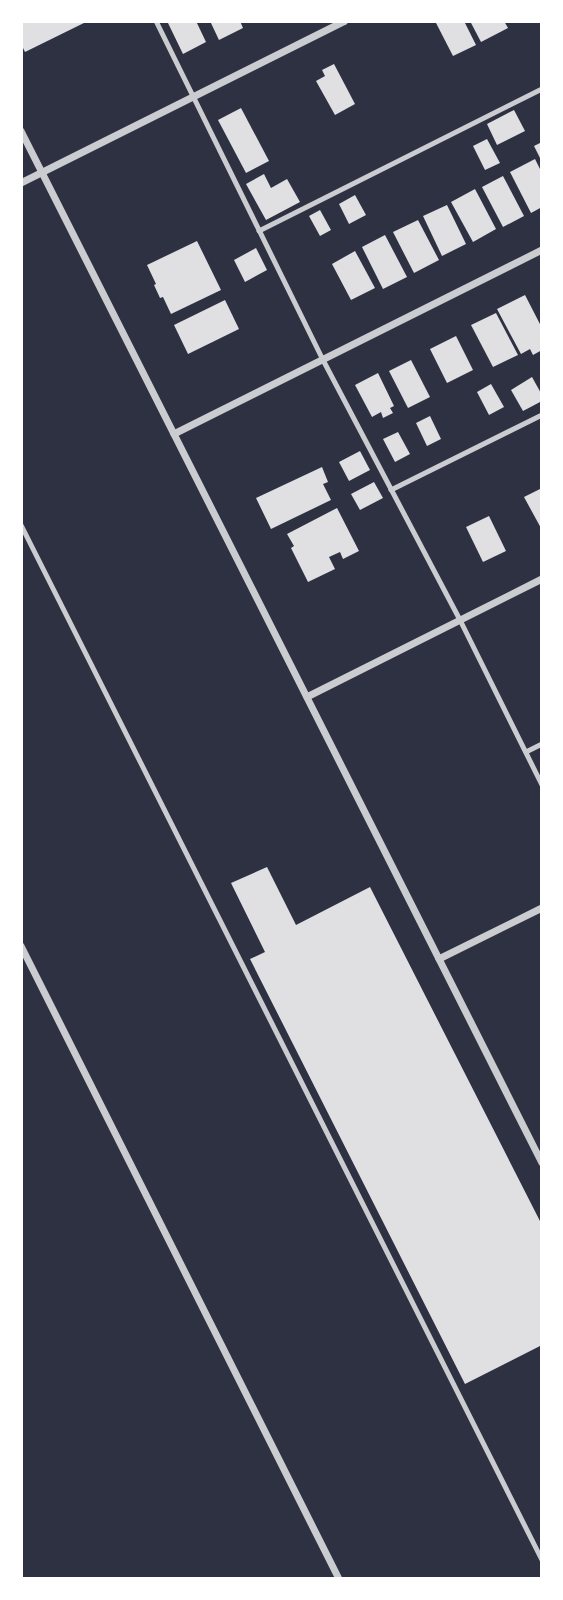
<svg xmlns="http://www.w3.org/2000/svg" width="563" height="1600" viewBox="0 0 563 1600" font-family="Helvetica,sans-serif">
	<rect width="100%" height="100%" fill="#2d3142"/>
	<!-- building -->
	<g fill="#e0e0e3">
		<path d="M 21,21 L 88,21 L 25,52 L 21,44 Z"/>
		<path d="M 167,21 L 196,21 L 206,42 L 183,54 Z"/>
		<path d="M 210,21 L 240,21 L 243,28 L 219,40 Z"/>
		<path d="M 435,21 L 464,21 L 476,45 L 453,56 Z"/>
		<path d="M 470,21 L 504,21 L 508,28 L 481,42 Z"/>
		<path d="M 334,64 L 355,104 L 335,115 L 316,81 L 325,76 L 322,70 Z"/>
		<path d="M 241,108 L 269,161 L 246,173 L 218,120 Z"/>
		<path d="M 514,110 L 525,131 L 497,145 L 487,124 Z"/>
		<path d="M 487,139 L 500,163 L 485,170 L 473,146 Z"/>
		<path d="M 542,142 L 542,162 L 534,146 Z"/>
		<path d="M 535,159 L 542,173 L 542,207 L 531,213 L 510,172 Z"/>
		<path d="M 264,174 L 271,188 L 287,179 L 300,202 L 266,220 L 246,184 Z"/>
		<path d="M 503,176 L 524,216 L 503,227 L 482,187 Z"/>
		<path d="M 475,189 L 496,229 L 473,242 L 451,202 Z"/>
		<path d="M 355,195 L 366,215 L 349,224 L 339,204 Z"/>
		<path d="M 447,205 L 466,244 L 442,256 L 423,216 Z"/>
		<path d="M 320,210 L 331,230 L 320,236 L 309,216 Z"/>
		<path d="M 418,220 L 439,260 L 414,273 L 393,232 Z"/>
		<path d="M 385,235 L 407,277 L 383,289 L 362,247 Z"/>
		<path d="M 197,241 L 221,290 L 171,314 L 163,297 L 160,298 L 154,285 L 156,284 L 147,265 Z"/>
		<path d="M 256,248 L 267,270 L 245,282 L 234,260 Z"/>
		<path d="M 355,251 L 375,288 L 351,300 L 332,264 Z"/>
		<path d="M 525,295 L 542,328 L 542,343 L 540,344 L 542,350 L 533,355 L 530,349 L 521,354 L 497,309 Z"/>
		<path d="M 225,300 L 239,329 L 188,354 L 174,325 Z"/>
		<path d="M 496,313 L 518,355 L 493,367 L 471,325 Z"/>
		<path d="M 456,336 L 473,370 L 447,383 L 430,349 Z"/>
		<path d="M 411,360 L 430,397 L 408,408 L 389,371 Z"/>
		<path d="M 378,373 L 394,406 L 390,408 L 393,413 L 383,418 L 381,412 L 372,417 L 355,385 Z"/>
		<path d="M 532,377 L 542,395 L 542,401 L 523,411 L 511,390 Z"/>
		<path d="M 491,384 L 504,407 L 489,415 L 477,392 Z"/>
		<path d="M 430,416 L 441,439 L 427,446 L 416,423 Z"/>
		<path d="M 398,432 L 410,454 L 395,462 L 383,439 Z"/>
		<path d="M 360,451 L 370,470 L 349,481 L 339,462 Z"/>
		<path d="M 322,467 L 328,482 L 323,484 L 331,500 L 271,529 L 256,498 Z"/>
		<path d="M 374,482 L 383,498 L 360,510 L 351,494 Z"/>
		<path d="M 542,488 L 542,530 L 524,497 Z"/>
		<path d="M 337,508 L 359,551 L 343,559 L 340,552 L 329,557 L 335,569 L 308,582 L 291,548 L 294,546 L 287,534 Z"/>
		<path d="M 489,516 L 506,551 L 483,562 L 466,527 Z"/>
		<path d="M 267,867 L 296,925 L 370,887 L 542,1225 L 542,1345 L 465,1384 L 250,959 L 265,952 L 231,883 Z"/>
	</g>
	<g fill="none" stroke-linecap="round" stroke-linejoin="round">
		<!-- service -->
		<g stroke="#caccd0" stroke-width="5">
			<path d="M 156,21 L 323,360 L 460,620 L 542,785"/>
			<path d="M 259,231 L 542,89"/>
			<path d="M 391,490 L 542,415"/>
			<path d="M 21,525 L 542,1560"/>
			<path d="M 526,752 L 542,744"/>
		</g>
		<!-- minor -->
		<g stroke="#caccd0" stroke-width="7">
			<path d="M 21,131 L 542,1163"/>
			<path d="M 21,183 L 345,21"/>
			<path d="M 174,434 L 542,250"/>
			<path d="M 307,697 L 542,579"/>
			<path d="M 21,946 L 339,1579"/>
			<path d="M 439,959 L 542,908"/>
		</g>
	</g>
	<!-- border -->
	<rect width="563" height="1600" fill="none" stroke="#ffffff" stroke-width="46"/>
</svg>
